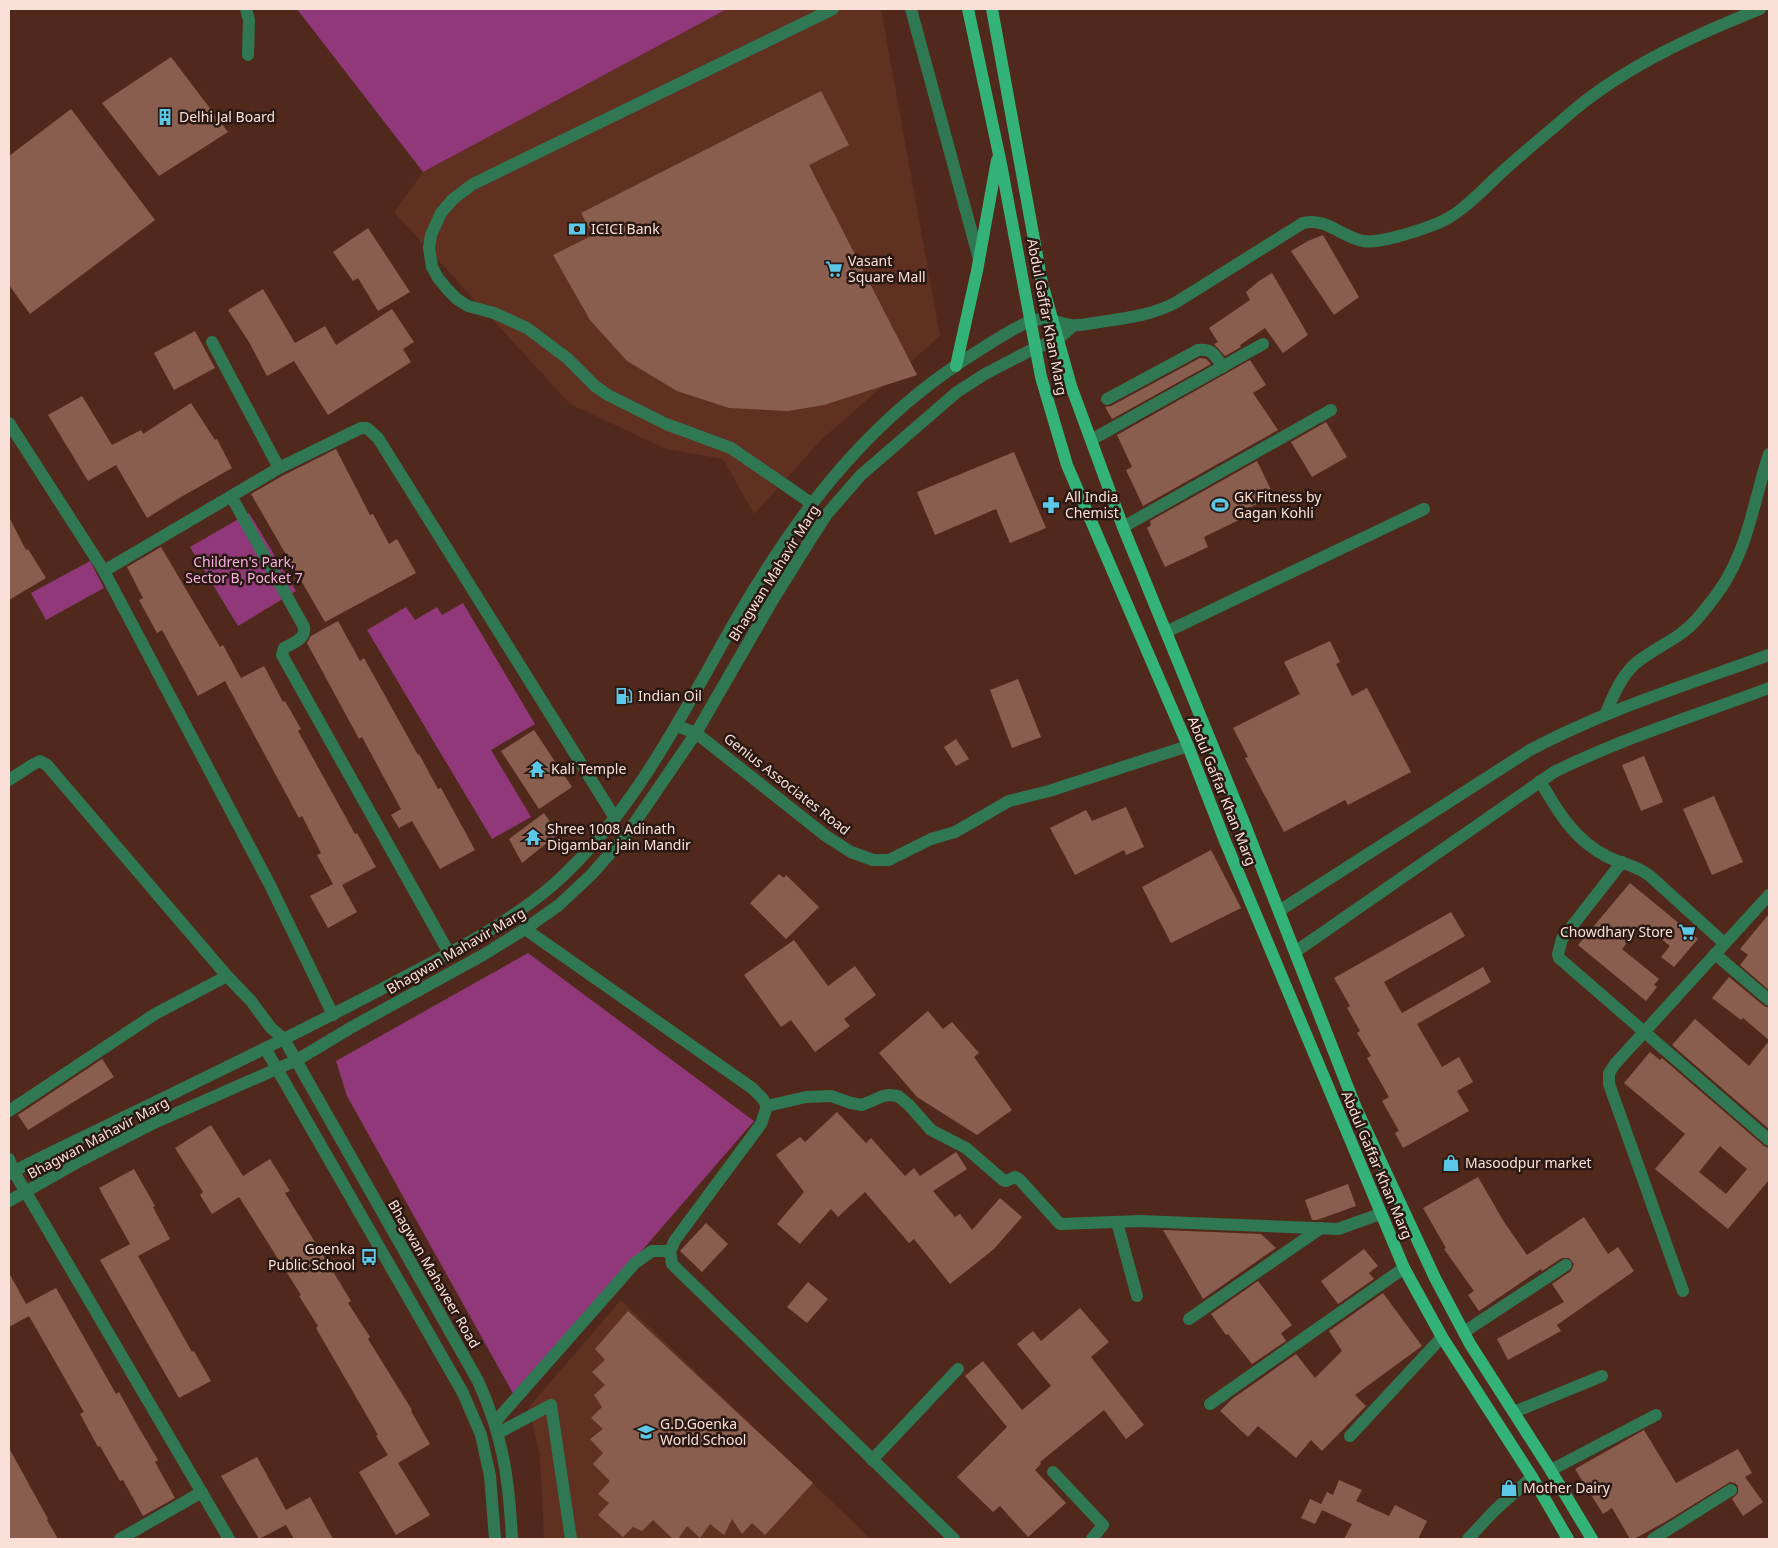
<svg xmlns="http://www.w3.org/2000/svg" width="1778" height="1548" viewBox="0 0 1778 1548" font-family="'Noto Sans',sans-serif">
	<rect width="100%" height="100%" fill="#51291c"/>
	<!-- built -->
	<g fill="#603021">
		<path d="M 727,9 L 881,9 L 940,336 L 822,439 L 754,514 L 723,459 L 666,449 L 570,404 L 394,212 L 423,172 Z"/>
		<path d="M 621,1300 L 871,1539 L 544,1539 L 540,1457 L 529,1407 Z"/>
	</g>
	<!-- green -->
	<g fill="#903879">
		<path d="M 297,9 L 727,9 L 423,172 Z"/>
		<path d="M 249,513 L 296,591 L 238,626 L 190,547 Z"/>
		<path d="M 90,561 L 104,588 L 46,620 L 31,593 Z"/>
		<path d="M 463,603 L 535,724 L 491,750 L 531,817 L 492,839 L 367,630 L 406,607 L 415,620 L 437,607 L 442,615 Z"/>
		<path d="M 528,953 L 754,1121 L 515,1397 L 347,1096 L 336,1061 Z"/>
	</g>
	<!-- building -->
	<g fill="#8a5e4f" fill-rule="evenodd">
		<path d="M 171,57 L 228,132 L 159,176 L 102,103 Z"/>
		<path d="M 821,91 L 849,145 L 809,165 L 917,375 L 824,405 L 788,411 L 729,408 L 677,391 L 627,361 L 590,320 L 553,255 L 593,235 L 581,213 Z"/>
		<path d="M 71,109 L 155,220 L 30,314 L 9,285 L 9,156 Z"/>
		<path d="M 368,228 L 410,292 L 378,311 L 358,278 L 353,281 L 333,252 Z"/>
		<path d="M 1323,235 L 1359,297 L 1334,315 L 1291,251 L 1308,241 Z"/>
		<path d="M 1272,273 L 1308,335 L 1283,353 L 1265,328 L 1240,345 L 1241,347 L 1225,356 L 1214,344 L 1218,342 L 1209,328 L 1250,300 L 1246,292 L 1259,281 Z"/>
		<path d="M 263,289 L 295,343 L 325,326 L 336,345 L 392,309 L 414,342 L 403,349 L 411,362 L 328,415 L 294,361 L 267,376 L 249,342 L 228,310 Z"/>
		<path d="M 195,331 L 215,368 L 174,390 L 154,353 Z"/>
		<path d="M 1200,358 L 1206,359 L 1211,364 L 1112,419 L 1105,407 L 1111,406 Z"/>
		<path d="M 1250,360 L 1266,385 L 1253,393 L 1278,430 L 1143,506 L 1126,470 L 1132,467 L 1117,435 Z"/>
		<path d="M 82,396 L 112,445 L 141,430 L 143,434 L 191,403 L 215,440 L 217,439 L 232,468 L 181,497 L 147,518 L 116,465 L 88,481 L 48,415 Z"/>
		<path d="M 1326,422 L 1347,457 L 1312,477 L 1291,442 Z"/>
		<path d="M 336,449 L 370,515 L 373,514 L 389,544 L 397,539 L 416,573 L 325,622 L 251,494 L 284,475 Z"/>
		<path d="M 1014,452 L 1046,528 L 1010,543 L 996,509 L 935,535 L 917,492 Z"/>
		<path d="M 1257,461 L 1274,496 L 1242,511 L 1245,517 L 1204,537 L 1208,547 L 1165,567 L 1147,528 L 1151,525 L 1150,521 Z"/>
		<path d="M 9,517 L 26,550 L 28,549 L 46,578 L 9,600 Z"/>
		<path d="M 161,547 L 220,647 L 223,645 L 241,678 L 264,666 L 283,702 L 285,701 L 301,729 L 298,731 L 355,834 L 357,833 L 376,867 L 342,885 L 357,912 L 328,928 L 310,896 L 333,884 L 317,855 L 321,853 L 302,816 L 299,818 L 225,681 L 198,696 L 162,630 L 157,633 L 139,600 L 143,598 L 127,567 Z"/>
		<path d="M 338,621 L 360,661 L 364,658 L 418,755 L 419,754 L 438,789 L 441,788 L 475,850 L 440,869 L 412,821 L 399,828 L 391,815 L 401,809 L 362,737 L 359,739 L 307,643 L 311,636 Z"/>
		<path d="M 1330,641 L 1340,662 L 1336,664 L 1352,696 L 1367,688 L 1411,772 L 1348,805 L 1345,800 L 1284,832 L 1245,758 L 1248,757 L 1233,728 L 1300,694 L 1284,662 Z"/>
		<path d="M 1018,679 L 1041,737 L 1012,748 L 990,690 Z"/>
		<path d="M 534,730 L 572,787 L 539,809 L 501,751 Z"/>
		<path d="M 956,739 L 969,759 L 956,766 L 944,747 Z"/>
		<path d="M 1644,756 L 1663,802 L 1641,811 L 1622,765 Z"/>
		<path d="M 1714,796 L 1743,862 L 1712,875 L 1683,809 Z"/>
		<path d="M 1126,807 L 1144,847 L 1126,855 L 1124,850 L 1075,875 L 1050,828 L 1086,810 L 1092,821 Z"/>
		<path d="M 544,813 L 558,834 L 522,863 L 509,839 Z"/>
		<path d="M 1211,850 L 1241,908 L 1171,943 L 1142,887 Z"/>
		<path d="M 779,874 L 784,878 L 786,875 L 819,907 L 786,939 L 750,903 Z"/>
		<path d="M 1630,883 L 1698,939 L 1674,967 L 1661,957 L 1670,946 L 1643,924 L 1640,926 L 1622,949 L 1659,979 L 1654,985 L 1657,987 L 1646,1001 L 1578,945 Z"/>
		<path d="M 1451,912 L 1465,936 L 1384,982 L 1402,1013 L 1483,967 L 1491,982 L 1417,1024 L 1442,1067 L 1459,1057 L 1473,1082 L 1457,1091 L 1469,1111 L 1403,1148 L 1395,1133 L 1399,1131 L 1382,1101 L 1389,1097 L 1367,1058 L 1371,1056 L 1357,1033 L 1360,1031 L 1347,1008 L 1350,1006 L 1334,978 Z"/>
		<path d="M 1769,914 L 1769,990 L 1740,965 L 1748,955 L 1740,949 Z"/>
		<path d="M 794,940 L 828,986 L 855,966 L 876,995 L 844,1019 L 850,1026 L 815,1052 L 791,1020 L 781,1027 L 744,975 Z"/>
		<path d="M 1729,977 L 1764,1006 L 1769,1008 L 1769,1040 L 1743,1018 L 1741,1020 L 1712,998 Z"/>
		<path d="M 928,1011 L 943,1029 L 952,1022 L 979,1053 L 974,1057 L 1012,1110 L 977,1135 L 917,1097 L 879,1053 Z"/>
		<path d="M 1695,1019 L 1749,1066 L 1769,1041 L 1769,1129 L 1672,1045 Z"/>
		<path d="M 1650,1052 L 1660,1060 L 1662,1058 L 1764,1146 L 1769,1148 L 1769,1180 L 1728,1229 L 1655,1169 L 1685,1134 L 1624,1083 ZM 1720,1146 L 1747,1169 L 1726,1194 L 1699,1172 Z"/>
		<path d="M 102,1059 L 114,1077 L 28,1130 L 18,1115 Z"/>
		<path d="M 837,1112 L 866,1143 L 871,1138 L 905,1176 L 914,1168 L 920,1176 L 956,1152 L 967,1169 L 933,1191 L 955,1217 L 960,1214 L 972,1230 L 1000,1198 L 1022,1217 L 994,1249 L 950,1284 L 914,1239 L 909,1243 L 865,1192 L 838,1217 L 831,1209 L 800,1244 L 777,1224 L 804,1192 L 776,1155 L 800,1137 L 805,1142 Z"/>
		<path d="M 211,1125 L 243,1176 L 270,1159 L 290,1191 L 285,1193 L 351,1301 L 348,1303 L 370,1337 L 368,1339 L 412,1410 L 411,1411 L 430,1444 L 398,1463 L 430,1515 L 396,1535 L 359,1472 L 388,1455 L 376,1436 L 378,1435 L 316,1328 L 318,1326 L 299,1296 L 301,1295 L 239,1197 L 212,1214 L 200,1195 L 203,1192 L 175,1148 Z"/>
		<path d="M 134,1169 L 155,1206 L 153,1207 L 170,1239 L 138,1256 L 192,1352 L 194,1351 L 211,1381 L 179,1398 L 100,1260 L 130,1244 L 99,1188 Z"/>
		<path d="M 1478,1177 L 1504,1222 L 1527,1255 L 1584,1217 L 1608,1254 L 1618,1247 L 1634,1271 L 1557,1325 L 1561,1331 L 1508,1360 L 1497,1339 L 1564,1302 L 1552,1284 L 1571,1271 L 1574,1264 L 1569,1258 L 1562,1258 L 1542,1271 L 1541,1269 L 1479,1311 L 1468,1295 L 1474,1291 L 1444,1249 L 1446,1248 L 1423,1208 Z"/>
		<path d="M 1348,1184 L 1356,1206 L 1317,1220 L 1312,1220 L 1305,1200 Z"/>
		<path d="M 706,1223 L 728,1244 L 702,1272 L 680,1251 Z"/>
		<path d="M 1163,1230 L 1261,1234 L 1276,1248 L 1203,1299 Z"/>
		<path d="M 1364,1249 L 1378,1266 L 1369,1273 L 1374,1279 L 1338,1304 L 1321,1281 Z"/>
		<path d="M 9,1273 L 26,1304 L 56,1288 L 116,1394 L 119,1392 L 139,1428 L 158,1460 L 155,1462 L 175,1498 L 143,1516 L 123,1480 L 120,1481 L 100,1446 L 98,1447 L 80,1414 L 84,1412 L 29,1316 L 9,1327 Z"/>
		<path d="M 1258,1281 L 1292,1325 L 1281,1333 L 1286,1341 L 1252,1364 L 1228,1334 L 1226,1335 L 1211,1314 Z"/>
		<path d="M 808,1282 L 828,1299 L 807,1323 L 787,1307 Z"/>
		<path d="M 1383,1293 L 1422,1346 L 1355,1395 L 1366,1406 L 1322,1451 L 1311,1440 L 1296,1458 L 1258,1426 L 1248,1437 L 1220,1411 L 1232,1399 L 1296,1354 L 1315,1378 L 1342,1351 L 1329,1331 Z"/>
		<path d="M 1080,1308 L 1109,1342 L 1091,1357 L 1144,1425 L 1126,1439 L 1104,1410 L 1040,1462 L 1041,1464 L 1035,1470 L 1066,1503 L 1028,1537 L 1000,1506 L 993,1512 L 957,1477 L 1007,1427 L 965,1376 L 983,1361 L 1022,1410 L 1051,1386 L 1017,1344 L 1033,1331 L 1041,1341 Z"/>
		<path d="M 628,1311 L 813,1483 L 765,1535 L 752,1523 L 742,1534 L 732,1519 L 724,1535 L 710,1524 L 700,1538 L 687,1526 L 678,1539 L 673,1539 L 653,1520 L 642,1531 L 633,1527 L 623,1537 L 598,1515 L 609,1503 L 598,1494 L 610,1481 L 593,1464 L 603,1453 L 590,1439 L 603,1429 L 591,1418 L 602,1407 L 594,1395 L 605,1385 L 592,1372 L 605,1360 L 595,1349 Z"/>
		<path d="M 1644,1430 L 1676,1483 L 1738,1449 L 1752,1473 L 1745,1477 L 1763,1502 L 1743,1516 L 1732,1499 L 1738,1493 L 1738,1486 L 1735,1483 L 1730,1482 L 1665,1522 L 1634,1539 L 1630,1539 L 1612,1508 L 1603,1514 L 1575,1469 Z"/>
		<path d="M 9,1448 L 48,1519 L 47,1520 L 58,1539 L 9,1539 Z"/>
		<path d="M 257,1457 L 286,1510 L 310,1497 L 333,1539 L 294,1539 L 286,1525 L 259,1539 L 221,1476 Z"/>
		<path d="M 1339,1480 L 1362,1490 L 1356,1501 L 1389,1516 L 1395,1505 L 1427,1521 L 1418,1539 L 1344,1539 L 1352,1524 L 1322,1510 L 1315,1524 L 1301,1518 L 1310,1499 L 1321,1504 L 1327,1492 L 1333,1495 Z"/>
	</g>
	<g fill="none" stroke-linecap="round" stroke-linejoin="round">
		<!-- minor -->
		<g stroke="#307854" stroke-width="12">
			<path d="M 246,9 L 249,20 L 248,55"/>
			<path d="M 911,9 L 979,259"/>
			<path d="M 212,342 L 279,468"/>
			<path d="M 1107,399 L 1198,350 C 1213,348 1215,356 1223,367"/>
			<path d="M 9,423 L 104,571 L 270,885 L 333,1015"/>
			<path d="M 1091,440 L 1263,344"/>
			<path d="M 231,496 L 304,627 C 306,639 293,643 284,648 L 282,655 L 449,953"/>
			<path d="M 811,503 L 731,448 L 666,424 L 608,395 L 595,386 L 567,358 L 527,328 L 494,313 L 468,306 L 457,299 L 448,290 L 438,278 L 432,267 L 429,248 L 431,235 L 441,213 L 453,199 L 473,184 L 833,9"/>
			<path d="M 1123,527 L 1331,410"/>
			<path d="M 104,571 L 279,468 L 361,428 L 367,428 L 378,438 L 615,818"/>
			<path d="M 1166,632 L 1424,509"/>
			<path d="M 1605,715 C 1613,697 1620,677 1636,663 C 1655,647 1680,639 1697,619 C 1709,605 1722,589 1730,573 C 1750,536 1756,493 1769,454"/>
			<path d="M 677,726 L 696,733 L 826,836 L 851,852 L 873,860 L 889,860 L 931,839 L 955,832 L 1009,801 L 1049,791 L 1188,746"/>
			<path d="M 9,780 L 32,765 L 40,761 L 47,765 L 227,976 L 251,1001 L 271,1028 L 284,1039 L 478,1381 C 503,1436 509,1479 512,1539"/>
			<path d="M 1540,781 C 1558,812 1575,841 1608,857 C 1624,865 1634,864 1650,876 L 1724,943"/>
			<path d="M 1622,862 L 1562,939 L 1558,954 L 1559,958 L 1769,1140"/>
			<path d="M 1279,911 L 1530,750 C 1605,710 1689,684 1769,655"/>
			<path d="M 525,929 L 752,1088 L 762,1098 L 767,1106 L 761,1124 L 675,1240 L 670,1251 L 672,1264 L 954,1539"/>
			<path d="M 1295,952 L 1554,772 C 1623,738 1697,715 1769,688"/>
			<path d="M 1715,954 L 1769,1000"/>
			<path d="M 265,1048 L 463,1393 L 481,1435 L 490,1476 L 495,1539"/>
			<path d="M 767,1106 L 806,1097 L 831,1096 L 851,1103 L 862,1105 L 883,1096 L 890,1095 L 898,1096 L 909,1105 L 931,1130 L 966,1148 L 1003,1180 L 1006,1181 L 1015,1177 L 1020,1180 L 1060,1224 L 1140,1221 L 1338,1229 L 1380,1214"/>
			<path d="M 9,1111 L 155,1014 L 227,976"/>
			<path d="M 9,1159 L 14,1172 L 229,1539"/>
			<path d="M 9,1174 C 44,1155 82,1138 118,1120 C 209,1076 301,1032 391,984 C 446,955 505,926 553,885 C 634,813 681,716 734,623 C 792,522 858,432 955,366 C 972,355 1017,324 1034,320 C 1053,317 1055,323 1071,325 C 1078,326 1087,324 1094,323 C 1124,318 1147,317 1175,303 L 1303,223 C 1325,217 1342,237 1363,241 C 1378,244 1418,231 1433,225 C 1460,216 1481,191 1502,172 C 1525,151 1550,131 1574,110 C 1628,65 1695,35 1760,9"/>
			<path d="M 9,1201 L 76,1163 L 154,1123 L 297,1060 L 352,1027 L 483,955 L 525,929 L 559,905 L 592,874 L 627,834 L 696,733 L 774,598 L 812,537 L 827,514 L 861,475 L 957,392 L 985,374 L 1035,348 L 1057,340 L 1073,326"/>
			<path d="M 1117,1222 L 1137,1296"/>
			<path d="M 1683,1291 L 1609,1084 L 1609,1073 L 1615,1064 L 1769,895"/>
			<path d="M 1189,1319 L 1321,1228"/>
			<path d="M 1464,1332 L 1566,1265"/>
			<path d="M 1210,1404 L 1404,1268"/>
			<path d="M 1514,1412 L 1602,1376"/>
			<path d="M 495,1422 L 635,1263 L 652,1251 L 670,1251"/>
			<path d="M 498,1433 L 551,1405 L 571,1539"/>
			<path d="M 1350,1436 L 1442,1337"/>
			<path d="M 872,1460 L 958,1369"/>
			<path d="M 1551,1470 L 1656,1415"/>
			<path d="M 1053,1472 L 1103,1525 L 1092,1539"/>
			<path d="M 120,1539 L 202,1492"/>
			<path d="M 1468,1539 L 1494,1511 L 1532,1477"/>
			<path d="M 1653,1539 L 1731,1490"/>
		</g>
		<!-- major -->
		<g stroke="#33b378" stroke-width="12">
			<path d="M 968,9 L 1001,164 L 1041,377 L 1067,465 L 1188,746 L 1225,841 L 1404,1268 L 1442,1337 L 1532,1477 L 1568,1539"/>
			<path d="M 992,9 L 1042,283 L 1071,386 L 1123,527 L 1245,825 L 1356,1108 L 1435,1278 L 1470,1344 L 1548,1466 L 1592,1539"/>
			<path d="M 956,366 L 977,271 L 997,160"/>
		</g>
	</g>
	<!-- icons -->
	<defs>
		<g id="building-bare" transform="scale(1.35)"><path d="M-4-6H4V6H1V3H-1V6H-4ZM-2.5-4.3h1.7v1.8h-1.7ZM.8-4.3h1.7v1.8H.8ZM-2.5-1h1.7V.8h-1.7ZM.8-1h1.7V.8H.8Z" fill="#5ac8e6" stroke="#2a1812" stroke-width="2.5" paint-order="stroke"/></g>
		<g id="bank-bare" transform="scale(1.35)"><path d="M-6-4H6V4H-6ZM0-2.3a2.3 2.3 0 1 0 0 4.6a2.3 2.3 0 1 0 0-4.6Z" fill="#5ac8e6" stroke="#2a1812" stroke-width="2.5" paint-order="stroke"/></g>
		<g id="supermarket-bare" transform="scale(1.35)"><path d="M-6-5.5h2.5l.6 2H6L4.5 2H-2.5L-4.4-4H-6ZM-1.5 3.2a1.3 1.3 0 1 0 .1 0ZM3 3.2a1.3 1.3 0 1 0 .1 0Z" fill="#5ac8e6" stroke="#2a1812" stroke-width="2.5" paint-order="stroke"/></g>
		<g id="pharmacy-bare" transform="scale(1.35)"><path d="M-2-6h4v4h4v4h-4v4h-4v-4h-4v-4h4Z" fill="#5ac8e6" stroke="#2a1812" stroke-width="2.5" paint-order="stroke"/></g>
		<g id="stadium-bare" transform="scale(1.35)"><path d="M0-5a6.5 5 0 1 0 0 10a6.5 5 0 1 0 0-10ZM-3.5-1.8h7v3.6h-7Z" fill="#5ac8e6" stroke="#2a1812" stroke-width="2.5" paint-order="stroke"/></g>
		<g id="fuel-bare" transform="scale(1.35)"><path d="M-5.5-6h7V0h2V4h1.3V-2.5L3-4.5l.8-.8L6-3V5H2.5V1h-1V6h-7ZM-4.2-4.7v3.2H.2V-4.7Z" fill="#5ac8e6" stroke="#2a1812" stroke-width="2.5" paint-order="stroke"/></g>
		<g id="temple-bare" transform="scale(1.35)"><path d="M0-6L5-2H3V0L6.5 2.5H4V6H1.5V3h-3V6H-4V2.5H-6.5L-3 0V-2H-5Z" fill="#5ac8e6" stroke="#2a1812" stroke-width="2.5" paint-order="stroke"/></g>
		<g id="shop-bare" transform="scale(1.35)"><path d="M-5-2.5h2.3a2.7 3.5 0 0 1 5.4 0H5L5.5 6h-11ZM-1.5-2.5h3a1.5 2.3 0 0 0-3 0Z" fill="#5ac8e6" stroke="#2a1812" stroke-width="2.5" paint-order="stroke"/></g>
		<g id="bus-bare" transform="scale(1.35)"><path d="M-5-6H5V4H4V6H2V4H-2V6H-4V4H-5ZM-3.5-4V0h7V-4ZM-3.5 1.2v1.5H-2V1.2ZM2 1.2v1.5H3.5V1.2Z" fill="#5ac8e6" stroke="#2a1812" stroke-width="2.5" paint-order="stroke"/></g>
		<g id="school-bare" transform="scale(1.35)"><path d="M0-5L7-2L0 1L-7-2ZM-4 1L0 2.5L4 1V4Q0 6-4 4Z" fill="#5ac8e6" stroke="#2a1812" stroke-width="2.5" paint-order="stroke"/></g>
	</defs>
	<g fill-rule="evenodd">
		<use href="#building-bare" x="165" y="117"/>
		<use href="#bank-bare" x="577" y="229"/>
		<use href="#supermarket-bare" x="834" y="269"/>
		<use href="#pharmacy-bare" x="1051" y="505"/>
		<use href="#stadium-bare" x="1220" y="505"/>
		<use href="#fuel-bare" x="624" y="696"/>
		<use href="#temple-bare" x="537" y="769"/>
		<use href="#temple-bare" x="533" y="837"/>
		<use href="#supermarket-bare" x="1687" y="932"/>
		<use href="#shop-bare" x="1451" y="1163"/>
		<use href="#bus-bare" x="369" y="1257"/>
		<use href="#school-bare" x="646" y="1432"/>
		<use href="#shop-bare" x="1509" y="1488"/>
	</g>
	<g text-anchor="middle" stroke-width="5" stroke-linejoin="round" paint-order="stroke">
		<!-- poi labels -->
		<g font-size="14" fill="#fbe0d8" stroke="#2a1812" text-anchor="start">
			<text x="179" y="122">Delhi Jal Board</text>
			<text x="591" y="234">ICICI Bank</text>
			<text x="848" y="266">Vasant<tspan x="848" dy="16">Square Mall</tspan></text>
			<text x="1065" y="502">All India<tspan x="1065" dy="16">Chemist</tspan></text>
			<text x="1234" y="502">GK Fitness by<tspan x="1234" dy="16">Gagan Kohli</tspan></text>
			<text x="638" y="701">Indian Oil</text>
			<text x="551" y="774">Kali Temple</text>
			<text x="547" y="834">Shree 1008 Adinath<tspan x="547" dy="16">Digambar jain Mandir</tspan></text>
			<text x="1673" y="937" text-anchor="end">Chowdhary Store</text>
			<text x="1465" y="1168">Masoodpur market</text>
			<text x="355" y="1254" text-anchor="end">Goenka<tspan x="355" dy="16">Public School</tspan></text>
			<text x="660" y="1429">G.D.Goenka<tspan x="660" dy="16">World School</tspan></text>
			<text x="1523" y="1493">Mother Dairy</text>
		</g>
		<!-- street labels -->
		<g font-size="14" fill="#fbe0d8" stroke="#2a1812">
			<text transform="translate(1047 317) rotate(79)" y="5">Abdul Gaffar Khan Marg</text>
			<text transform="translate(774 573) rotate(-58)" y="5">Bhagwan Mahavir Marg</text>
			<text transform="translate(787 784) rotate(38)" y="5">Genius Associates Road</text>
			<text transform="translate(1222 791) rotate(68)" y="5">Abdul Gaffar Khan Marg</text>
			<text transform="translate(456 951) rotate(-30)" y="5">Bhagwan Mahavir Marg</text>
			<text transform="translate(98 1138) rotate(-28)" y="5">Bhagwan Mahavir Marg</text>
			<text transform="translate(1377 1165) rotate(67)" y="5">Abdul Gaffar Khan Marg</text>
			<text transform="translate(434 1274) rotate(60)" y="5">Bhagwan Mahaveer Road</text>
		</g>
		<!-- park labels -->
		<g font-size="14" fill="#f8afe1" stroke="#2a1812">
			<text x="244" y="567">Children's Park,<tspan x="244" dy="16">Sector B, Pocket 7</tspan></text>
		</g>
	</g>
	<!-- border -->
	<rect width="1778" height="1548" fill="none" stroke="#fbe0d8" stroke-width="20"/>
</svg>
